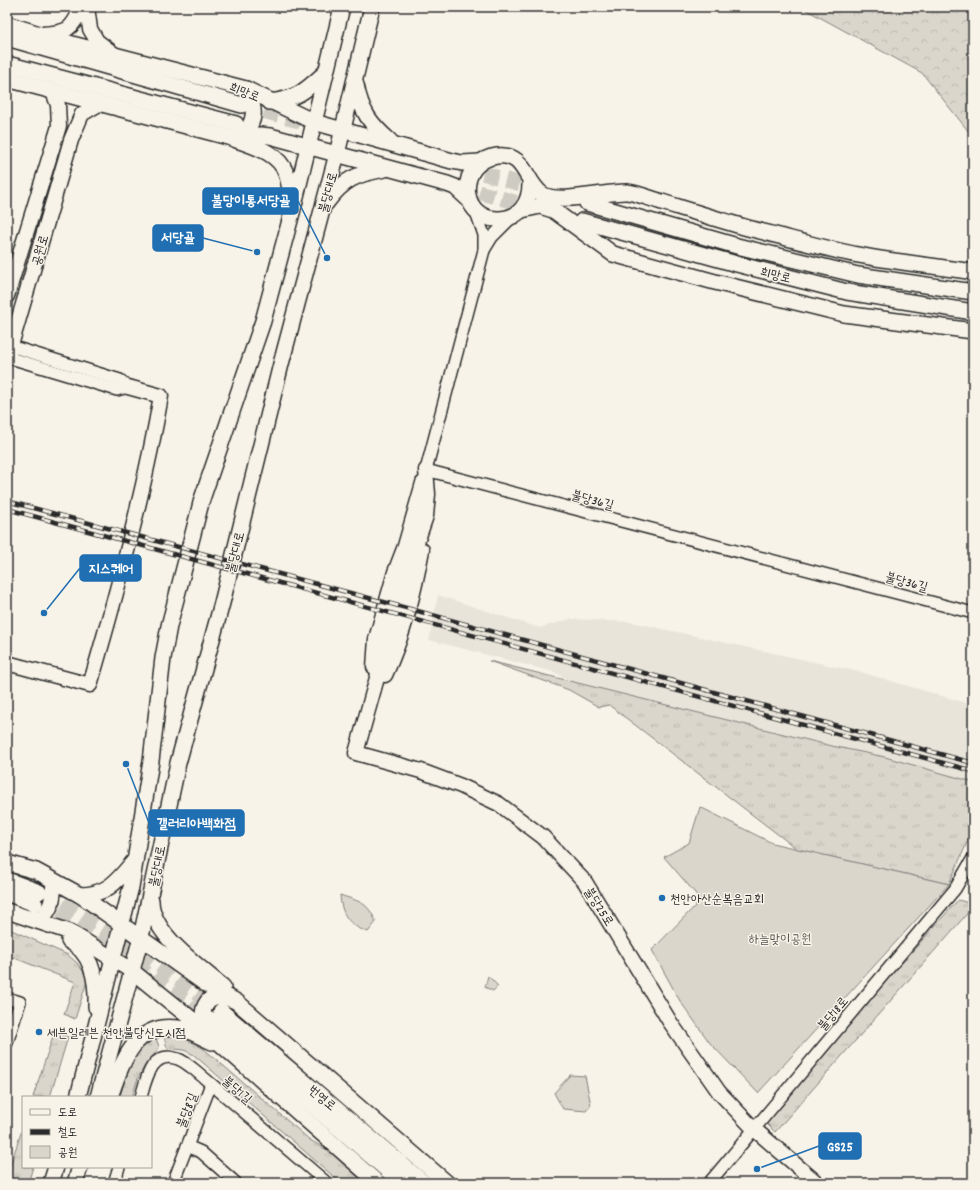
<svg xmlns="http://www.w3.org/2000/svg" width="980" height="1190" viewBox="0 0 980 1190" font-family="Dekko,'Poor Story',sans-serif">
	<defs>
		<pattern id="grass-tufts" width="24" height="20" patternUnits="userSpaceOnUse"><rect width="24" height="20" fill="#dad6cc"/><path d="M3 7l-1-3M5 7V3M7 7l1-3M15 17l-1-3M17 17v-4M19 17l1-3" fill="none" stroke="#bbb8af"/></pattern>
		<pattern id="forest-crowns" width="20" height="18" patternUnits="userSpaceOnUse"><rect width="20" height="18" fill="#dad6cc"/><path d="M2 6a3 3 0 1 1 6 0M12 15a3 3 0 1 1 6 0" fill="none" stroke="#bbb8af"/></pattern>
	</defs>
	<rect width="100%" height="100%" fill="#f7f3e8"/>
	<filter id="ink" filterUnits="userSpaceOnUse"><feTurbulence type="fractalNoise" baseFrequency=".025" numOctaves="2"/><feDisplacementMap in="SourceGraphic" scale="8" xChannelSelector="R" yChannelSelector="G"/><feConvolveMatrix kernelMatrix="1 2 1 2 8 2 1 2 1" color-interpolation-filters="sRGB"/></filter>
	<g filter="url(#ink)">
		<!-- built -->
		<path fill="#e8e4da" d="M 438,595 L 539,628 L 571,619 L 631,622 L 860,672 L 973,705 L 973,810 L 686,747 L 554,672 L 429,640 Z"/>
		<!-- grass -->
		<g fill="url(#grass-tufts)" stroke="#82807c">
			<path d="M 489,661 L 832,746 L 885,757 L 973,782 L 973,829 L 949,884 L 797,849 L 609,705 L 599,707 L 569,690 Z"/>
			<path d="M 958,900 L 973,904 L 973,907 L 775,1132 L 766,1123 L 766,1116 Z"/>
			<path d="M 7,928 L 68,955 L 77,963 L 88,978 L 75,1019 L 64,1014 L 75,982 L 7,955 Z"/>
			<path d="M 55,1030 L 68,1037 L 50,1097 L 33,1097 Z"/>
			<path d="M 178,1035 L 189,1040 L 204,1049 L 310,1140 L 334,1154 L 368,1183 L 341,1183 L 194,1055 L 184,1050 L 167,1048 L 164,1037 Z"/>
			<path d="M 156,1038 L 159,1047 L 157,1051 L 145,1065 L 138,1078 L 132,1097 L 120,1097 C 126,1075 132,1046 156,1038 Z"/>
			<path d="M 23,1127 L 23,1167 L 33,1167 L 28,1183 L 7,1183 L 7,1175 Z"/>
		</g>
		<!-- forest -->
		<path fill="url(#forest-crowns)" stroke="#82807c" d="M 801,7 L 973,7 L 973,137 L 922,73 Z"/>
		<!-- park -->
		<g fill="#dad6cc" stroke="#82807c">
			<path d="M 700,807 L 772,843 L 949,884 L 758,1093 L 710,1043 L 680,1001 L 652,950 L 701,900 L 664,857 L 689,843 Z"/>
			<path d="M 340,895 C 360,902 367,901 376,922 L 368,932 C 349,926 341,914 340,895 Z"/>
			<path d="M 488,976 L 498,986 L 493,991 L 485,987 Z"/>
			<path d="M 570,1075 L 585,1076 L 591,1105 L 586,1111 L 563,1109 L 554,1093 Z"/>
		</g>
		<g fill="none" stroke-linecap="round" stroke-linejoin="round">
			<!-- secondary-tunnel -->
			<g stroke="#cecbc2" stroke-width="15" stroke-dasharray="15 8" stroke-linecap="butt">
				<path d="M 242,105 L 309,124"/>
				<path d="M 461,167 L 542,190"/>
				<path d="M 457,186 L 536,208"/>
				<path d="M 42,894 L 94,922 L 143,953 L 221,1011"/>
				<path d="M 36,905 L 88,932 L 212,1019"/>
			</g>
			<!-- minor casing -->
			<g stroke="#2b2b2b" stroke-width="14">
				<g id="minor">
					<path d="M 475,209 L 484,235 L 484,250 L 492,237 L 512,217"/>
					<path d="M 484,250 L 426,470 L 973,613"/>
					<path d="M 7,345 L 120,380 L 128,387"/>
					<path d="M 7,357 L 117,390 L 128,387"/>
					<path d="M 7,998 L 20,1002 L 7,1043"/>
					<path d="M 141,1097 C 146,1079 152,1049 178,1059 C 184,1061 191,1067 196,1071 L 327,1183"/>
					<path d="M 187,1146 L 201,1152 L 236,1183"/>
					<path d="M 114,1183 L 119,1167"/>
					<path d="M 173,1183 L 211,1084"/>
					<path d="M 709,1183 L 955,889 L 973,858"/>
				</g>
			</g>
			<!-- tertiary casing -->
			<g stroke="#2b2b2b" stroke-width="17">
				<g id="tertiary">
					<path d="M 87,7 L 90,29 L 97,41 L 114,54"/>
					<path d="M 42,34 C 68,32 71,31 82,7"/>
					<path d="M 7,296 L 59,126 L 58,105 L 53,92"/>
					<path d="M 7,359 L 71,140 L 82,114 L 99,104"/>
					<path d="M 426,470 L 428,494 L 426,516 L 406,574 L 356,753 L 421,771 L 461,786 L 499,804 L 543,837 L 585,882 L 670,1022 L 719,1092 L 753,1128 L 817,1183"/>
					<path d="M 7,663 L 90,685 C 118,590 144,494 161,396 L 128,387"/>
					<path d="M 374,667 L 376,639 L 395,572 L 405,546 L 423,483"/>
					<path d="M 385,675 C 404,635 414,593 422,550"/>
				</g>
			</g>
			<!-- secondary casing -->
			<g stroke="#2b2b2b" stroke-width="18">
				<g id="secondary">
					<path d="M 7,24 L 72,44 L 246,89 L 314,122 L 452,161 L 462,163 L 480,162"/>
					<path d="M 7,38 L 242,105"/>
					<path d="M 7,64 L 236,124"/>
					<path d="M 7,79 L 232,138 L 260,135 L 270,136 L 447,184 L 455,187 L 469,200"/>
					<path d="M 356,85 C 361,111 370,124 390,141"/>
					<path d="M 270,102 C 299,98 305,91 326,72"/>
					<path d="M 241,137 C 257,121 256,108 246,89"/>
					<path d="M 234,139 C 253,146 278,152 286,173 C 290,183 290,194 292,204"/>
					<path d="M 530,180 C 531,202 520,220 497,219 C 458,218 457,161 497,156 C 525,152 525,182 542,194 C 558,205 607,191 627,192 C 638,193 651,199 662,202 C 691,211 719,220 748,228 C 785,237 821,248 858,255 C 896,262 935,266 973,272"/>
					<path d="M 326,203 C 344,179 356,174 385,169"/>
					<path d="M 587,203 L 737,246 L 858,275 L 973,292"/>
					<path d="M 522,210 L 540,206 L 553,210 L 613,254 L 715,282 L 844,314 L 973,331"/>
					<path d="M 582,221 L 733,263 L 847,292 L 973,312"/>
					<path d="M 7,863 L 36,871 L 80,895 L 204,983 L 237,1002 L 447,1183"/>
					<path d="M 7,880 L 39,892"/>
					<path d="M 7,893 L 35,904"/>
					<path d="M 80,895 C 108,895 118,880 135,860"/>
					<path d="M 151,900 C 151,934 199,966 223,987"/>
					<path d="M 7,911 L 70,932 L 132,971 L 199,1025 L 378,1183"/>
					<path d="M 29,918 L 42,918 C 53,907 53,896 54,881"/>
					<path d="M 69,941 C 93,953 97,982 96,1007"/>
					<path d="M 221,1011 L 424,1183"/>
					<path d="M 213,1020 L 402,1183"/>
					<path d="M 208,1032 C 197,1013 205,989 230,999"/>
					<path d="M 78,1097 L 131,887 L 151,761 L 163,658 L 169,626 L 202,499 L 263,321 L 293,209 L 342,7"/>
					<path d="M 98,1097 L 141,937 L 178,763 L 222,603 L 281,364 L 337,154 L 372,7"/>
					<path d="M 110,1097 C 122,1063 134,1022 178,1028 C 189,1029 202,1038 212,1042"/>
					<path d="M 51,1183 L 56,1167"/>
					<path d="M 75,1183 L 80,1167"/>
				</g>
			</g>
			<!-- minor -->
			<use href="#minor" stroke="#f7f3e8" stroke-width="11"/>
			<!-- tertiary -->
			<use href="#tertiary" stroke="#f7f3e8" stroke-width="14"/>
			<!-- secondary -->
			<use href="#secondary" stroke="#f7f3e8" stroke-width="15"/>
			<!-- rail casing -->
			<g stroke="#2b2b2b" stroke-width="4.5">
				<g id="rail">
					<path d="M 7,501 L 425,613 L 973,763"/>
					<path d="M 7,509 L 973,771"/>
				</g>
			</g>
			<!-- rail -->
			<use href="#rail" stroke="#f7f3e8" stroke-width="3" stroke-dasharray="9" stroke-linecap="butt"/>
		</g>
	</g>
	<!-- markers -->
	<g fill="#1f6fb2" stroke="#f7f3e8" stroke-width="1.5">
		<circle cx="662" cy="898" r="4"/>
		<circle cx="39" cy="1032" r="4"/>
	</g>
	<g text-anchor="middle" stroke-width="3" stroke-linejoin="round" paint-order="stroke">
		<!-- street labels -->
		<g font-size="13" fill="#2b2b2b" stroke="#f7f3e8">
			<text transform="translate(245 91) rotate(22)" y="5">희망로</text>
			<text transform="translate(327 192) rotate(-75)" y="5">불당대로</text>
			<text transform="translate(39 250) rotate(-74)" y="5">공원로</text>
			<text transform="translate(776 274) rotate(14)" y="5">희망로</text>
			<text transform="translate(593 499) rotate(15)" y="5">불당36길</text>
			<text transform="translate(234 552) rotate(-76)" y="5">불당대로</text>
			<text transform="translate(907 581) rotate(15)" y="5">불당36길</text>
			<text transform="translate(156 866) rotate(-79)" y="5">불당대로</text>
			<text transform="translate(600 906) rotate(58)" y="5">불당25로</text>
			<text transform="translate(832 1013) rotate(-50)" y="5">불당18로</text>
			<text transform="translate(238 1089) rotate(41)" y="5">불당1길</text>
			<text transform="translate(323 1097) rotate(40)" y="5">번영로</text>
			<text transform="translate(186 1110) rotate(-69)" y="5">불당8길</text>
		</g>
		<!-- poi labels -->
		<g font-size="13" fill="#2b2b2b" stroke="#f7f3e8" text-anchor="start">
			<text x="670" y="903">천안아산순복음교회</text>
			<text x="47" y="1037">세븐일레븐 천안불당신도시점</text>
		</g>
		<!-- park labels -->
		<g font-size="13" fill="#575653" stroke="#f7f3e8">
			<text x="780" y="943">하늘맞이공원</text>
		</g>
	</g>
	<!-- callouts -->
	<path fill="none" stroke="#1f6fb2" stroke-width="1.5" d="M327 258L298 201M257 252L203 238M44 613L80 568M126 764L149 823M757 1169L819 1146"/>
	<g fill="#1f6fb2" stroke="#f7f3e8" stroke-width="1.5">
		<circle cx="327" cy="258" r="4"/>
		<circle cx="257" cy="252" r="4"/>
		<circle cx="44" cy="613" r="4"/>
		<circle cx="126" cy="764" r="4"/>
		<circle cx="757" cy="1169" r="4"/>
	</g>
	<g fill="#1f6fb2" stroke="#1f6fb2" stroke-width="1.5">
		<rect x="203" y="188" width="95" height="26" rx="4"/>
		<rect x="153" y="225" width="50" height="26" rx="4"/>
		<rect x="80" y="555" width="61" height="26" rx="4"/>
		<rect x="149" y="810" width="95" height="26" rx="4"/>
		<rect x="819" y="1133" width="42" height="26" rx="4"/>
	</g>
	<g font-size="14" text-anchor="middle" font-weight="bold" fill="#fff">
		<text x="251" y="205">불당이통서당골</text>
		<text x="178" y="242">서당골</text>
		<text x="111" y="573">지스퀘어</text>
		<text x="196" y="828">갤러리아백화점</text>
		<text x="840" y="1151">GS25</text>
	</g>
	<!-- margin -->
	<rect width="980" height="1190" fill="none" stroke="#f7f3e8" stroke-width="24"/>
	<rect x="12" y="12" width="956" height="1166" fill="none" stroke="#2b2b2b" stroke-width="1.5" filter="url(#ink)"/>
	<!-- legend -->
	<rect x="22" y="1096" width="130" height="72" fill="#f7f3e8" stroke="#a5a39c"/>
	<rect x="30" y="1109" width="20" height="6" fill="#f7f3e8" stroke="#a5a39c"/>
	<text x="58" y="1116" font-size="12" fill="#2b2b2b">도로</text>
	<rect x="30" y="1129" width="20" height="6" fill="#2b2b2b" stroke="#a5a39c"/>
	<text x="58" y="1136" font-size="12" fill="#2b2b2b">철도</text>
	<rect x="30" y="1146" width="20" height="12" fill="#dad6cc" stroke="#a5a39c"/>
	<text x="58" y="1156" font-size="12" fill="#2b2b2b">공원</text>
</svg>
